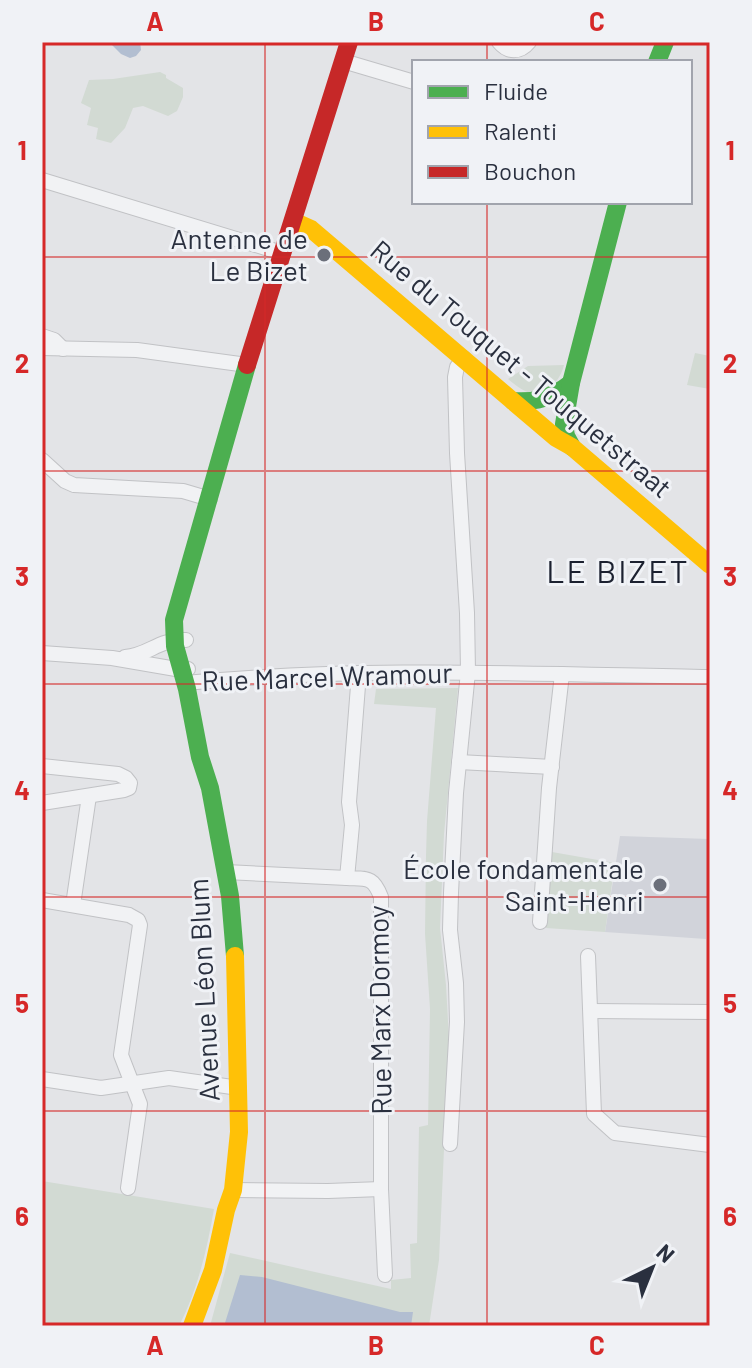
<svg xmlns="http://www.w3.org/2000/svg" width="752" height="1368" viewBox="0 0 752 1368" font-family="Barlow,sans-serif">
	<rect width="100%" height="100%" fill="#e3e4e7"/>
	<!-- built -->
	<path fill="#d1d3da" d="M 620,836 L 709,839 L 706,939 L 605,932 Z"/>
	<!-- green -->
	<g fill="#d2dad3">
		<path d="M 160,72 L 166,75 L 166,78 L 183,88 L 183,97 L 177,111 L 168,116 L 143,106 L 133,108 L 125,128 L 111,143 L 96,139 L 98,128 L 87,125 L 91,108 L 81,103 L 89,80 L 113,79 Z"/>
		<path d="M 695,353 L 710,356 L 710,389 L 687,385 Z"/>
		<path d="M 564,365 C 560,382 544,399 525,391 C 519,388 513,383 508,379 L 528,366 Z"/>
		<path d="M 458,688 L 444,834 L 440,928 L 446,985 L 449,1039 L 439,1260 L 429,1326 L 210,1326 L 230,1253 L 391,1289 L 391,1280 L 411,1278 L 410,1244 L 417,1243 L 419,1127 L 428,1125 L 430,1009 L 425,934 L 426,856 L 427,821 L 436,708 L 374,704 L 376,689 Z"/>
		<path d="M 552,852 L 615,863 L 605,932 L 546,928 Z"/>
		<path d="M 42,1181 L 214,1209 C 207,1249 198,1289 179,1326 L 42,1326 Z"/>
	</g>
	<!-- water -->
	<g fill="#b2bed1">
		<path d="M 112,42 L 140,42 L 141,50 L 136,56 L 130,58 L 121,54 L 112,45 Z"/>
		<path d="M 240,1275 L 262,1277 L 400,1312 L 413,1312 L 411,1326 L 224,1326 Z"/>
	</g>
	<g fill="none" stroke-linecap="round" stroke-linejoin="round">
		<!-- street casing -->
		<g stroke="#c1c2c5" stroke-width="16">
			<g id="street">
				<path d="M 499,42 C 508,53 520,53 529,42"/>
				<path d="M 343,61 L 414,82"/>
				<path d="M 42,180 L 282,253"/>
				<path d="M 42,336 L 54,340 L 63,349"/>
				<path d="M 42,348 L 137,350 L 247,365"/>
				<path d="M 42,460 L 65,481 L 74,485 L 183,491 L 210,499"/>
				<path d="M 42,653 L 112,658 L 176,669 L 188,669"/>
				<path d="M 125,657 C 150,655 157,639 186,640"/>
				<path d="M 359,673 L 349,802 L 352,825 L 347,878 C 367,879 373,876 381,897 L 381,1189 L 385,1275"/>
				<path d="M 185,683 C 360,666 535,674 710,677"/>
				<path d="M 459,762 L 552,767"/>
				<path d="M 42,766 L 118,774 L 126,778 L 130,783 L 129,788 L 124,790 L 42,803"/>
				<path d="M 226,872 L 347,878"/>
				<path d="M 42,900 L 129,915 L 138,920 L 140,925 L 121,1055 L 140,1104 L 128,1188"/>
				<path d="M 73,905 L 89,796"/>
				<path d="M 540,922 L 549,788 L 562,674"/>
				<path d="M 588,956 L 594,1114 L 615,1133 L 710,1145"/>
				<path d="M 591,1011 L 710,1012"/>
				<path d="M 42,1079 L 101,1088 L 169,1078 L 239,1088"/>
				<path d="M 450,1144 L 457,1022 L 456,983 L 450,930 L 451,893 L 456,793 L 468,672 L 467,613 L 457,453 L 455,377 L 457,367 L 464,358"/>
				<path d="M 233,1190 L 328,1191 L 381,1189"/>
			</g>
		</g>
		<!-- street -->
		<use href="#street" stroke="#f1f2f4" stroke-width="14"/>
		<!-- fast -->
		<g stroke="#4caf50" stroke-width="18">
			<path d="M 657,62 L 665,42"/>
			<path d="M 513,401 C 536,403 553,397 571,383"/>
			<path d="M 572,447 L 566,436 L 564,424 L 571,383 L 618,202"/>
			<path d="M 235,956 L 230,896 L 210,788 L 200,757 L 187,689 L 175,646 L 174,620 L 247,365"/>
		</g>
		<!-- slow -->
		<g stroke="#ffc107" stroke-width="18">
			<path d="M 293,221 L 311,229 L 556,438 L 572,447 L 710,565"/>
			<path d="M 192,1326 L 213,1270 L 226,1210 L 233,1190 L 239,1132 L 235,956"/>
		</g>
		<!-- jam -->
		<path stroke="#c62828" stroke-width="18" d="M 247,365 L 349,42"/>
	</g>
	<!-- grid -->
	<path fill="none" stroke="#d62828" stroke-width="2" stroke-opacity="0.55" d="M 265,42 L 265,1326M 487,42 L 487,62M 487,202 L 487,1326M 42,257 L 710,257M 42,471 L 710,471M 42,684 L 710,684M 42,897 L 710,897M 42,1111 L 710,1111"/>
	<!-- markers -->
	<g fill="#6b6f7a" stroke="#f0f2f6" stroke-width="3">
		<circle cx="324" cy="255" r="8"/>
		<circle cx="660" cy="885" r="8"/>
	</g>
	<g text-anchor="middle" stroke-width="6" stroke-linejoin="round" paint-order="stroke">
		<!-- poi labels -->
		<g font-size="28" fill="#2a303f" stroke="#f0f2f6" text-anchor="end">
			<text x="308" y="249">Antenne de<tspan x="308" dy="32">Le Bizet</tspan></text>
			<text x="644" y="879">École fondamentale<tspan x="644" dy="32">Saint-Henri</tspan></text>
		</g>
		<!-- street labels -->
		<g font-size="28" fill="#2a303f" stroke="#f0f2f6">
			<text transform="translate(521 369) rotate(40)" y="10">Rue du Touquet - Touquetstraat</text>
			<text transform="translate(327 677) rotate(-2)" y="10">Rue Marcel Wramour</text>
			<text transform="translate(204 990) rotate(-93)" y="10">Avenue Léon Blum</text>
			<text transform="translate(380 1010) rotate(-91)" y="10">Rue Marx Dormoy</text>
		</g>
		<!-- quarter labels -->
		<g font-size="32" letter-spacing="2" fill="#1c2130" stroke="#f0f2f6">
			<text x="618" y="583">LE BIZET</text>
		</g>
	</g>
	<!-- border -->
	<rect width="752" height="1368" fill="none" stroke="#f0f2f6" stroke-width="88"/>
	<!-- legend -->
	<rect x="412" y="60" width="280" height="144" fill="#f0f2f6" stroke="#a1a4ad" stroke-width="2"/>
	<rect x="428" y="86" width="40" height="12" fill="#4caf50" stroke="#a1a4ad" stroke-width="2"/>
	<text x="484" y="100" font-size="24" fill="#2a303f">Fluide</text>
	<rect x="428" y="126" width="40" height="12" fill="#ffc107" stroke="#a1a4ad" stroke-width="2"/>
	<text x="484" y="140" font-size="24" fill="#2a303f">Ralenti</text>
	<rect x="428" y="166" width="40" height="12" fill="#c62828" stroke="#a1a4ad" stroke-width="2"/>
	<text x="484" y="180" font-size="24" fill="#2a303f">Bouchon</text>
	<!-- north arrow -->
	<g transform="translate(652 1268) rotate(43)" stroke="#f0f2f6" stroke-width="6" paint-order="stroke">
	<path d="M0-6L14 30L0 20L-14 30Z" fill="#2a303f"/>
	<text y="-12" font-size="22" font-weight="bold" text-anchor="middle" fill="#2a303f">N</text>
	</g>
	<rect x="44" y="44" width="664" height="1280" fill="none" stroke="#d62828" stroke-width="3"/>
	<g font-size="26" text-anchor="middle" font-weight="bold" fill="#d62828">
		<text x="155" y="31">A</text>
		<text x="376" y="31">B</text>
		<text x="597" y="31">C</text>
		<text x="22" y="160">1</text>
		<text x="730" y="160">1</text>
		<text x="22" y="373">2</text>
		<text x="730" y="373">2</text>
		<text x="22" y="586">3</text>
		<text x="730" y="586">3</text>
		<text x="22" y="800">4</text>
		<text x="730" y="800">4</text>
		<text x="22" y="1013">5</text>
		<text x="730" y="1013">5</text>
		<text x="22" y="1226">6</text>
		<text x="730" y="1226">6</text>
		<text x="155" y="1355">A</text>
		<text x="376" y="1355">B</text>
		<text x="597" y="1355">C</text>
	</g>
</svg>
